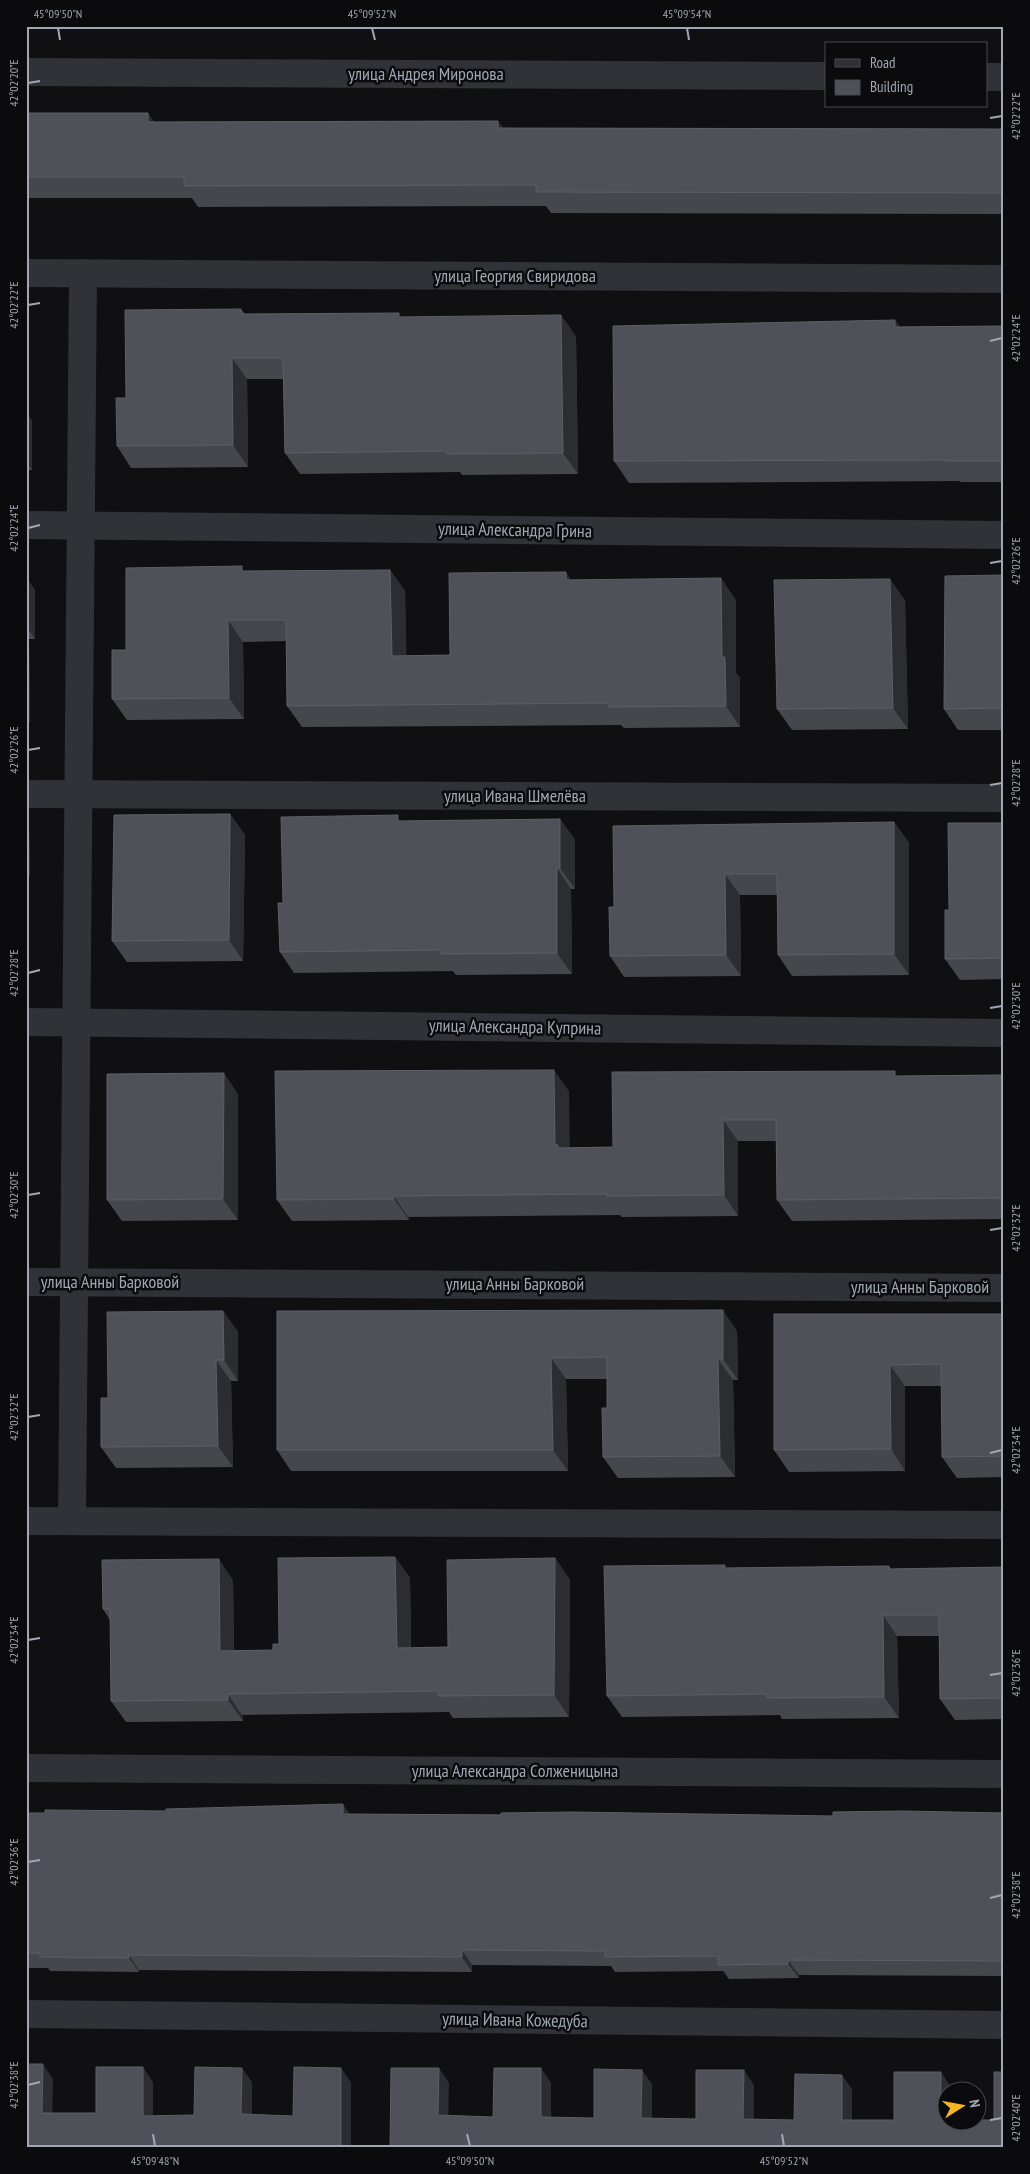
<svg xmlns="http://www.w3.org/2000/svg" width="1030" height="2174" viewBox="0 0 1030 2174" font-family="'PT Sans Narrow',sans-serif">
	<rect width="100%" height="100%" fill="#101012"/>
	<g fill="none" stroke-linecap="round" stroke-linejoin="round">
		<!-- minor -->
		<g stroke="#313237" stroke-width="28">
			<path d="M 26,72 L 826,76"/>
			<path d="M 986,77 L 1004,77"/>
			<path d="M 26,273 L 1004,279"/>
			<path d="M 26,525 L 1004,535"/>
			<path d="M 26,794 L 1004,798"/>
			<path d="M 26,1022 L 1004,1033"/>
			<path d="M 26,1282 L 1004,1288"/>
			<path d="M 26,1521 L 1004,1525"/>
			<path d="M 72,1521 L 83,273"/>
			<path d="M 26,1768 L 1004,1774"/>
			<path d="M 26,2014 L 1004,2025"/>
		</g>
	</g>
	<!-- wall -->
	<g fill="#46474d">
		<path d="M 26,113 L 148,113 L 154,122 L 498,121 L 503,128 L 1004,129 L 1004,214 L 551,213 L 546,206 L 198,207 L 192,198 L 26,198 Z"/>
		<path d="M 241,309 L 245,314 L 402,317 L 576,336 L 578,474 L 462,475 L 460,472 L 300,474 L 285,453 L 283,379 L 247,379 L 248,467 L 131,468 L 117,446 L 126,398 Z"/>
		<path d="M 895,320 L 900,327 L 1004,326 L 1004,482 L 961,482 L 959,481 L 629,483 L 614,461 Z"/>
		<path d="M 26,389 L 26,413 L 32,421 L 32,470 L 26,470 Z"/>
		<path d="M 390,570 L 405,591 L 406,655 L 450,655 L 571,580 L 736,600 L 736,673 L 740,678 L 740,727 L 624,728 L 621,725 L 302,727 L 287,706 L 286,641 L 243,642 L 244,719 L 127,720 L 112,699 L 126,650 L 245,571 Z"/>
		<path d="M 1004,575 L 1004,730 L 958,730 L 944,709 Z"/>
		<path d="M 26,578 L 35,590 L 35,639 L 29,639 L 30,722 L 26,722 Z"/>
		<path d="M 905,600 L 908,729 L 792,730 L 777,709 Z"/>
		<path d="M 230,814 L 245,835 L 243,961 L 127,962 L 112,941 Z"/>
		<path d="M 560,819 L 575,840 L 575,889 L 571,889 L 572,974 L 456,975 L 453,971 L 294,973 L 280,952 L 283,903 L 402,821 Z"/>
		<path d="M 894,822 L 909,843 L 909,975 L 792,976 L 778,955 L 777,895 L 740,895 L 741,976 L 624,977 L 610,956 L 614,907 Z"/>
		<path d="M 26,823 L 29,827 L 30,876 L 26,876 Z"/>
		<path d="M 1004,823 L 1004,979 L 960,980 L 945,959 L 949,910 Z"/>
		<path d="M 1004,1075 L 1004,1219 L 792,1221 L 777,1200 L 776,1141 L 738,1141 L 738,1216 L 622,1217 L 620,1215 L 408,1217 L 409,1220 L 292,1221 L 277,1200 L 569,1091 L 569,1148 L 613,1147 L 898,1076 Z"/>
		<path d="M 238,1094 L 238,1220 L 122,1221 L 107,1200 Z"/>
		<path d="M 223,1311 L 238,1332 L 238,1381 L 231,1381 L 233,1467 L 116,1468 L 101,1447 L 108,1398 Z"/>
		<path d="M 277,1311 L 737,1331 L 738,1380 L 733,1380 L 735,1477 L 618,1478 L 603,1457 L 607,1408 L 607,1379 L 566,1379 L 568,1471 L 291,1471 L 277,1450 Z"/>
		<path d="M 774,1314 L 1004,1314 L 1004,1477 L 957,1478 L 942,1457 L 942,1386 L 905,1386 L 905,1471 L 789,1472 L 774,1450 Z"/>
		<path d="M 395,1557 L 410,1578 L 411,1648 L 448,1647 L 555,1558 L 570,1580 L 569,1717 L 453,1718 L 449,1712 L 242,1715 L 243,1721 L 126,1722 L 111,1701 L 110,1620 L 103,1609 L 233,1580 L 234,1650 L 273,1650 L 279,1644 Z"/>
		<path d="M 889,1566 L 891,1569 L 1004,1567 L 1004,1719 L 955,1720 L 940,1699 L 939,1636 L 897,1636 L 899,1718 L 782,1719 L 780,1715 L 622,1717 L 607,1696 L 727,1568 Z"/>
		<path d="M 26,1813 L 833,1816 L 1004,1813 L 1004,1976 L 799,1975 L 799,1978 L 729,1979 L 723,1971 L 615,1972 L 611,1966 L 472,1965 L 472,1972 L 139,1970 L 139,1972 L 50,1971 L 48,1968 L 26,1968 Z"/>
	</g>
	<!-- shaded-wall -->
	<g fill="#2c2d31">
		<path d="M 148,113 L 162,134 L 148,122 Z"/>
		<path d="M 498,121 L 513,142 L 498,128 Z"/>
		<path d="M 561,315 L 576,336 L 578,474 L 563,453 Z"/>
		<path d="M 895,320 L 910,341 L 895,327 Z"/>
		<path d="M 232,358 L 247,379 L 248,467 L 233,445 Z"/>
		<path d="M 26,389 L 26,413 L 32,421 L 32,470 L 26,461 Z"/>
		<path d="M 390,570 L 405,591 L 407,677 L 392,656 Z"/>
		<path d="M 566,572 L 580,593 L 566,580 Z"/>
		<path d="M 26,578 L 35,590 L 35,639 L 26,626 Z"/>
		<path d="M 721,578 L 736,600 L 736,673 L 740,678 L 740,727 L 726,706 L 722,657 Z"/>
		<path d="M 890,579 L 905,600 L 908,729 L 893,708 Z"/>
		<path d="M 228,620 L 243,642 L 244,719 L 229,698 Z"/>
		<path d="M 26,635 L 29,639 L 30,722 L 26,717 Z"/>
		<path d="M 230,814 L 245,835 L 243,961 L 229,940 Z"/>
		<path d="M 560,819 L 575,840 L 575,889 L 560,868 Z"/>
		<path d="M 894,822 L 909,843 L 909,975 L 894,954 Z"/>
		<path d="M 26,823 L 29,827 L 30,876 L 26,871 Z"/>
		<path d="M 557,868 L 571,889 L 572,974 L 557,953 Z"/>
		<path d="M 725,874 L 740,895 L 741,976 L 726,955 Z"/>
		<path d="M 554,1070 L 569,1091 L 570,1161 L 555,1145 Z"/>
		<path d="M 224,1073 L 238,1094 L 238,1220 L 223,1199 Z"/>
		<path d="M 26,1087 L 27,1088 L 27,1138 L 26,1136 Z"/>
		<path d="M 723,1120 L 738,1141 L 738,1216 L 724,1195 Z"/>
		<path d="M 394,1196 L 408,1217 L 409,1220 L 394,1199 Z"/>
		<path d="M 723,1310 L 737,1331 L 738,1380 L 723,1359 Z"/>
		<path d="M 223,1311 L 238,1332 L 238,1381 L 224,1360 Z"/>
		<path d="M 26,1332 L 27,1333 L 28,1382 L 26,1380 Z"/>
		<path d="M 551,1358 L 566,1379 L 568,1471 L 553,1450 Z"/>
		<path d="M 718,1359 L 733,1380 L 735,1477 L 720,1456 Z"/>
		<path d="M 216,1360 L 231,1381 L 233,1467 L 218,1446 Z"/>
		<path d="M 890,1365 L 905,1386 L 905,1471 L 891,1449 Z"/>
		<path d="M 395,1557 L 410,1578 L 411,1669 L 397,1648 Z"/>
		<path d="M 555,1558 L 570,1580 L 569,1717 L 554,1695 Z"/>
		<path d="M 219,1559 L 233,1580 L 234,1672 L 220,1651 Z"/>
		<path d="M 883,1615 L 897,1636 L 899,1718 L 884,1697 Z"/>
		<path d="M 228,1694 L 242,1715 L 243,1721 L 228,1700 Z"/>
		<path d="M 343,1804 L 353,1819 L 343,1814 Z"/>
		<path d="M 462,1950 L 472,1965 L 472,1972 L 462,1957 Z"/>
		<path d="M 129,1955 L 139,1970 L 139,1972 L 129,1958 Z"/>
		<path d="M 788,1960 L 799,1975 L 799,1978 L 788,1964 Z"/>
		<path d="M 43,2064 L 53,2079 L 52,2127 L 42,2113 Z"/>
		<path d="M 143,2067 L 153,2082 L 153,2131 L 143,2116 Z"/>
		<path d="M 242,2068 L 252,2082 L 252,2129 L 241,2114 Z"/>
		<path d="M 341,2068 L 351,2082 L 351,2148 L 341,2148 Z"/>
		<path d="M 439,2068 L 449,2083 L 448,2130 L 438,2115 Z"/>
		<path d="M 541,2068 L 551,2083 L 551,2132 L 541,2117 Z"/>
		<path d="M 642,2070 L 652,2084 L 652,2133 L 641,2118 Z"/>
		<path d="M 744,2070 L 754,2085 L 754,2133 L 743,2119 Z"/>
		<path d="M 941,2072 L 951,2087 L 951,2092 L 948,2092 L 948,2122 L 941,2121 Z"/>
		<path d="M 842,2075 L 852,2089 L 852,2134 L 842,2120 Z"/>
	</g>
	<!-- building -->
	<g fill="#505158" stroke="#5c5f66">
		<path d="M 26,113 L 148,113 L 148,122 L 498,121 L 498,128 L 1004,129 L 1004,193 L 536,192 L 536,185 L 184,186 L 184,177 L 26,177 Z"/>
		<path d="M 241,309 L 241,314 L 399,313 L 399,317 L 561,315 L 563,453 L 447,454 L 447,451 L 285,453 L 283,358 L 232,358 L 233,445 L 117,446 L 116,398 L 126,398 L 125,310 Z"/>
		<path d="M 895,320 L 895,327 L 1004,326 L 1004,461 L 946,461 L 946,460 L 614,461 L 613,326 Z"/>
		<path d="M 242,566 L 242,571 L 390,570 L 392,656 L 450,655 L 449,573 L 566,572 L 566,580 L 721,578 L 722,657 L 725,657 L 726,706 L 609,707 L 609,703 L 287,706 L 286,620 L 228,620 L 229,698 L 112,699 L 112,650 L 126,650 L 126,568 Z"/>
		<path d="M 1004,575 L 1004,708 L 944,709 L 945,576 Z"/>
		<path d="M 890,579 L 893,708 L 777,709 L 774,580 Z"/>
		<path d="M 230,814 L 229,940 L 112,941 L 114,815 Z"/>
		<path d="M 398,815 L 398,821 L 560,819 L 560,868 L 557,868 L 557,953 L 441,954 L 441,950 L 280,952 L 278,903 L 283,903 L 281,817 Z"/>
		<path d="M 894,822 L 894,954 L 778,955 L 777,874 L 725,874 L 726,955 L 610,956 L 609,907 L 614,907 L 613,826 Z"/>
		<path d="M 948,823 L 1004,823 L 1004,958 L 945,959 L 945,910 L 949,910 Z"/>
		<path d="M 554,1070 L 555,1145 L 558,1145 L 558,1148 L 613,1147 L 612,1072 L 895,1071 L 895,1076 L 1004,1075 L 1004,1198 L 777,1200 L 776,1120 L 723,1120 L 724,1195 L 607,1196 L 607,1194 L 394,1196 L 394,1199 L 277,1200 L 275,1071 Z"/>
		<path d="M 224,1073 L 223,1199 L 107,1200 L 107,1074 Z"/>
		<path d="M 723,1310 L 723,1359 L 718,1359 L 720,1456 L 603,1457 L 602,1408 L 607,1408 L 607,1357 L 551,1358 L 553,1450 L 277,1450 L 277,1311 Z"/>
		<path d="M 223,1311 L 224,1360 L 216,1360 L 218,1446 L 101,1447 L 101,1398 L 108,1398 L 107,1312 Z"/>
		<path d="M 774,1314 L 1004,1314 L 1004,1456 L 942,1457 L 941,1364 L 890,1365 L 891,1449 L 774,1450 Z"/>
		<path d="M 395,1557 L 397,1648 L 448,1647 L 447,1560 L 555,1558 L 554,1695 L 438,1696 L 438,1691 L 228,1694 L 228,1700 L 111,1701 L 110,1609 L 103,1609 L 102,1560 L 219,1559 L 220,1651 L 273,1650 L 273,1644 L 279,1644 L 278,1558 Z"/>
		<path d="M 725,1565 L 725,1568 L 889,1566 L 889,1569 L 1004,1567 L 1004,1698 L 940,1699 L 939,1615 L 883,1615 L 884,1697 L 767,1698 L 767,1694 L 607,1696 L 604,1566 Z"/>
		<path d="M 343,1804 L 343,1814 L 501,1815 L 501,1813 L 571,1812 L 833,1816 L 833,1812 L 902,1811 L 1004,1813 L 1004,1961 L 788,1960 L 788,1964 L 718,1965 L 718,1956 L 605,1957 L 605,1951 L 462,1950 L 462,1957 L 129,1955 L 129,1958 L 40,1957 L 40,1953 L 26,1953 L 26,1813 L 45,1813 L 45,1810 L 166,1811 L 166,1809 Z"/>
		<path d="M 26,2064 L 43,2064 L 42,2113 L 96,2113 L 96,2067 L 143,2067 L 143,2116 L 194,2115 L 195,2067 L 242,2068 L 241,2114 L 293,2116 L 294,2067 L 341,2068 L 341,2148 L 26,2148 Z"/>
		<path d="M 391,2068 L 439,2068 L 438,2115 L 493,2117 L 494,2068 L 541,2068 L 541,2117 L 594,2118 L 594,2069 L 642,2070 L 641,2118 L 696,2119 L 696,2070 L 744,2070 L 743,2119 L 794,2120 L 795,2074 L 842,2075 L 842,2120 L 894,2120 L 894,2072 L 941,2072 L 941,2121 L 948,2121 L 948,2122 L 978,2122 L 978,2120 L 994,2120 L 994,2072 L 1004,2072 L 1004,2148 L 390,2148 Z"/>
	</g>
	<!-- ticks -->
	<path fill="none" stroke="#a1a6b3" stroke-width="2" d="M 58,28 L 60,40M 372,28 L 375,40M 687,28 L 689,40M 28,83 L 40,81M 990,118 L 1002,116M 28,305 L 40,303M 990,341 L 1002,338M 28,528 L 40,525M 990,563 L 1002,561M 28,750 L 40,748M 990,785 L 1002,783M 28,973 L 40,970M 990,1008 L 1002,1006M 28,1195 L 40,1193M 990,1230 L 1002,1228M 28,1417 L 40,1415M 990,1453 L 1002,1450M 28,1640 L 40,1638M 990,1675 L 1002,1673M 28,1862 L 40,1860M 990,1898 L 1002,1895M 28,2085 L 40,2082M 990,2120 L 1002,2118M 153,2134 L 155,2146M 467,2134 L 470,2146M 782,2134 L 784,2146"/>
	<g text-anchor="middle" stroke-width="5" stroke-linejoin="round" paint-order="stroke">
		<!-- street labels -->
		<g font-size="18" fill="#a1a6b3" stroke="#0b0b0d">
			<text x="426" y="80">улица Андрея Миронова</text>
			<text x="515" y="282">улица Георгия Свиридова</text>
			<text transform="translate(515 530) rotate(1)" y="6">улица Александра Грина</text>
			<text x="515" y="802">улица Ивана Шмелёва</text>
			<text transform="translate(515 1027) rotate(1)" y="6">улица Александра Куприна</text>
			<text x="110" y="1288">улица Анны Барковой</text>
			<text x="515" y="1290">улица Анны Барковой</text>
			<text x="920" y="1293">улица Анны Барковой</text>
			<text x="515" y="1777">улица Александра Солженицына</text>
			<text transform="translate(515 2020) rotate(1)" y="6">улица Ивана Кожедуба</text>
		</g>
	</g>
	<!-- border -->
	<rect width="1030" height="2174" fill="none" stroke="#0b0b0d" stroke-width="55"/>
	<!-- legend -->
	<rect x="825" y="42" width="162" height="65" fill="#0b0b0d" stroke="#47494f"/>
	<rect x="835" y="59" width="25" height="8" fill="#313237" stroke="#47494f"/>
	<text x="870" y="68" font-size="15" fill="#a1a6b3">Road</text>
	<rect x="835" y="80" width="25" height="15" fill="#505158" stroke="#47494f"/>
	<text x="870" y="92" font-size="15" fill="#a1a6b3">Building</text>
	<!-- north arrow -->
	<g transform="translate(962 2106) rotate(79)"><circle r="24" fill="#0b0b0d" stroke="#47494f"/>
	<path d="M0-4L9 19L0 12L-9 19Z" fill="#f5b425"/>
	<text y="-8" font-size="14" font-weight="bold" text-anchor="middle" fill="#a1a6b3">N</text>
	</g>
	<rect x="28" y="28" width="974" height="2118" fill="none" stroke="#a1a6b3" stroke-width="2"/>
	<g font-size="12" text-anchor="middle" fill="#a1a6b3">
		<text x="58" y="18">45°09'50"N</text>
		<text x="372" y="18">45°09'52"N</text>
		<text x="687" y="18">45°09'54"N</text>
		<text transform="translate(14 83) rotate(-90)" y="4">42°02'20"E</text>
		<text transform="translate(1016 116) rotate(-90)" y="4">42°02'22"E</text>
		<text transform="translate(14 305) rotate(-90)" y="4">42°02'22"E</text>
		<text transform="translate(1016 338) rotate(-90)" y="4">42°02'24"E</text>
		<text transform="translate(14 528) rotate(-90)" y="4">42°02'24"E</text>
		<text transform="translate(1016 561) rotate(-90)" y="4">42°02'26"E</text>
		<text transform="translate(14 750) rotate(-90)" y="4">42°02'26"E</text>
		<text transform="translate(1016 783) rotate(-90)" y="4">42°02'28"E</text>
		<text transform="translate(14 973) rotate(-90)" y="4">42°02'28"E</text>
		<text transform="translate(1016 1006) rotate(-90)" y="4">42°02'30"E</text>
		<text transform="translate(14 1195) rotate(-90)" y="4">42°02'30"E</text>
		<text transform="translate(1016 1228) rotate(-90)" y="4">42°02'32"E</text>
		<text transform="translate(14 1417) rotate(-90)" y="4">42°02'32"E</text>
		<text transform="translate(1016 1450) rotate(-90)" y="4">42°02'34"E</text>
		<text transform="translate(14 1640) rotate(-90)" y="4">42°02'34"E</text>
		<text transform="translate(1016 1673) rotate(-90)" y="4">42°02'36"E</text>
		<text transform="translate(14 1862) rotate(-90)" y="4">42°02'36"E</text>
		<text transform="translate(1016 1895) rotate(-90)" y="4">42°02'38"E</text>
		<text transform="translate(14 2085) rotate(-90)" y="4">42°02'38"E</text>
		<text transform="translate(1016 2118) rotate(-90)" y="4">42°02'40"E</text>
		<text x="155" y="2165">45°09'48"N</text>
		<text x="470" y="2165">45°09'50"N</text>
		<text x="784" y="2165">45°09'52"N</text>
	</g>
</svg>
